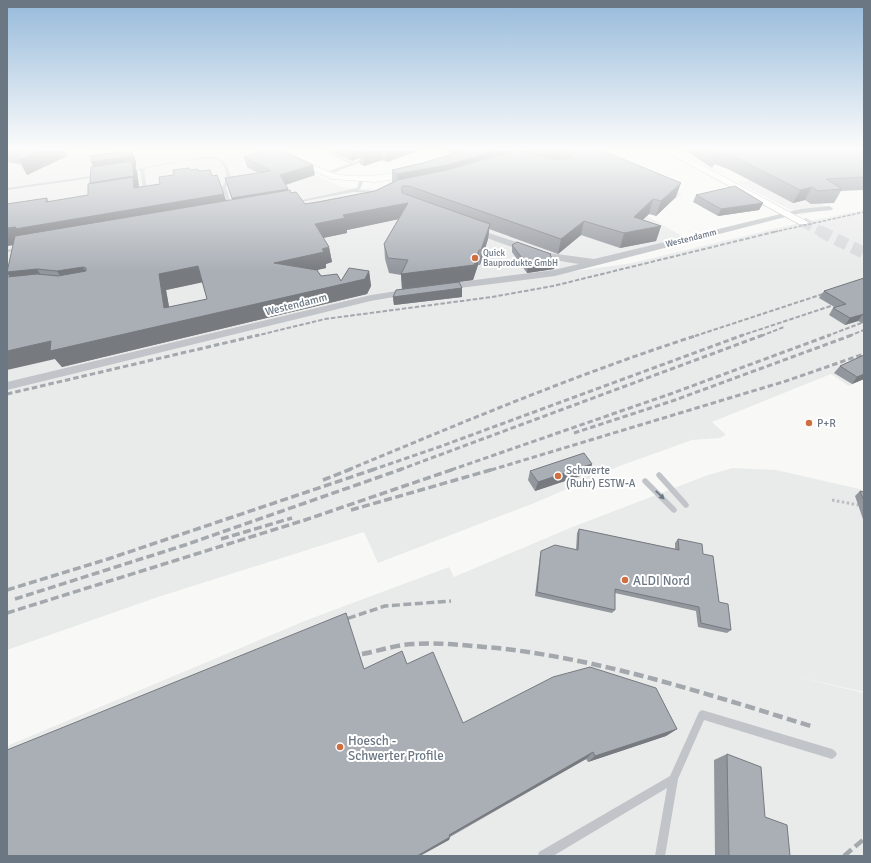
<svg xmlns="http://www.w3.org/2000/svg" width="871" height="863" viewBox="0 0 871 863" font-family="Signika,sans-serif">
	<rect width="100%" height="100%" fill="#f8f9f7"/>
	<!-- built -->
	<g fill="#e9eaea">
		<path d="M 7,150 L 60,150 L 77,153 L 90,150 L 259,150 L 341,187 L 376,189 L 516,150 L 579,150 L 682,194 L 647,216 L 684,237 L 558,270 L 402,290 L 7,385 Z"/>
		<path d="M 773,179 L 808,195 L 828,208 L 801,215 L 737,182 Z"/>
		<path d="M 864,210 L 864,379 L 849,386 L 831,374 L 712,422 L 726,435 L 720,438 L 692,440 L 617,467 L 537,502 L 378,563 L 364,532 L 158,597 L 7,650 L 7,387 L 372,301 L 632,263 L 803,222 Z"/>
		<path d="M 733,468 L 776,470 L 864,490 L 864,692 L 794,676 L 864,693 L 864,856 L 7,856 L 7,746 L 307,620 L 449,567 L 454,577 L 570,528 L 708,475 Z"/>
	</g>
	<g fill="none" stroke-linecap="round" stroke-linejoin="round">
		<!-- secondary-tunnel-far1 -->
		<path stroke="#d5d8da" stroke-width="10" stroke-dasharray="10 5" stroke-linecap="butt" d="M 803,222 L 822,232"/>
		<!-- secondary-tunnel -->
		<path stroke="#d5d8da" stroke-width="12" stroke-dasharray="12 6" stroke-linecap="butt" d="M 820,231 L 864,253"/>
		<!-- secondary casing -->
		<g stroke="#b4b8bc" stroke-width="1">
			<g id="secondary">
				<path d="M 267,150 C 291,150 310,166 333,173 C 356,180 391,174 415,170 L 420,173 L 415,176 L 375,182 L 332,179 Z"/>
				<path d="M 663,150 L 674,150 L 808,222 L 807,224 L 799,224 Z"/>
			</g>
		</g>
		<!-- path -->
		<path stroke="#bbbdc0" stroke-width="3" stroke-dasharray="2.5 2.5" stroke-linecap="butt" d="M 832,500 L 858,505"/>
		<!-- lane -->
		<g fill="#c1c4c8" fill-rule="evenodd">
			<path d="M 320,150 L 324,150 L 356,164 L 353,165 Z"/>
			<path d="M 203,157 C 222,157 226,159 231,178 L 226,187 L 232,208 L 229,207 L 222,187 L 227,178 C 226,173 225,165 220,161 C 211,154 157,166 144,169 L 147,189 L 139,191 L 139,189 L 143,188 L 140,170 L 129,172 L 127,171 L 162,164 Z"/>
			<path d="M 98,175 L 100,176 L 99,177 L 7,190 L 7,188 Z"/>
			<path d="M 362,178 L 364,179 L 360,189 L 358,190 L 377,191 L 378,191 L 378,193 L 353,192 L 295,203 L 293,202 L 357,188 L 360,179 Z"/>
			<path d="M 18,248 L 20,249 L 19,250 L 7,252 L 7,250 Z"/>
			<path d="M 659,472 L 661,473 L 688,503 L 689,505 L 688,507 L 686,508 L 684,507 L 657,477 L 656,475 L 657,473 Z"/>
			<path d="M 645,478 L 647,479 L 676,508 L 677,510 L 676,512 L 674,513 L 672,512 L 643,483 L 642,481 L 643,479 Z"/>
			<path d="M 702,710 L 832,749 L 835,751 L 837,754 L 835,757 L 832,759 L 704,720 L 678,779 L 665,856 L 655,856 L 667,788 L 553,856 L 538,856 L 539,852 L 670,776 L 699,712 Z"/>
		</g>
		<!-- street -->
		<g fill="#c1c4c8" fill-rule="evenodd">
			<path d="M 385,150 L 394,150 L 327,175 L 322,174 Z"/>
			<path d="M 829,206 L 833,208 L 832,210 L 801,213 L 555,276 L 444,290 L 440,287 L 444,284 L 554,270 L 579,264 C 542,259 506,245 471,232 L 470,230 L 474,228 L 549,253 L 594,259 L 801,209 Z"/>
			<path d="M 410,289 L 413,290 L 413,294 L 371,301 L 7,390 L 7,382 L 371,295 Z"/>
		</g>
		<!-- secondary -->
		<use href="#secondary" fill="#fff" fill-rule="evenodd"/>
		<!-- rail-far4 -->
		<path stroke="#a3a8ad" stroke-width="1.5" stroke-dasharray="3.5 1.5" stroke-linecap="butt" d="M 774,232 L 864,212"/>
		<!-- rail-far3 -->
		<g stroke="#a3a8ad" stroke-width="2" stroke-dasharray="4.5 2" stroke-linecap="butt">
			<path d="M 255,336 L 325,319 L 492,297 L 553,286 L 778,231"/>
			<path d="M 695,336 L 832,291"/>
			<path d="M 740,336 L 864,295"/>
			<path d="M 761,336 L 784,327"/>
			<path d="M 827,336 L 864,322"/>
			<path d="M 849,336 L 864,330"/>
		</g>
		<!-- rail-far2 -->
		<g stroke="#a3a8ad" stroke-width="3" stroke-dasharray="5.5 3" stroke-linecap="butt">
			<path d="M 7,394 L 259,335"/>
			<path d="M 574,433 L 675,400 L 852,335"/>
			<path d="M 348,470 C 463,422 580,373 698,335"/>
			<path d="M 372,470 L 439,447 L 743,335"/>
			<path d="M 399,470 L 763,335"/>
			<path d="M 451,470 L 673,393 L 830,335"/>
			<path d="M 491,470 L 786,381 L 864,354"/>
		</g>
		<!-- rail-far1 -->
		<g stroke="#a3a8ad" stroke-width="3.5" stroke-dasharray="8 3.5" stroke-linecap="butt">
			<path d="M 323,480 L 351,469"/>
			<path d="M 351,510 L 494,469"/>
			<path d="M 221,539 L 292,518"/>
			<path d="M 7,590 L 108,559 L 375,469"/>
			<path d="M 15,599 L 185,545 L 402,469"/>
			<path d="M 7,613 L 305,520 L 454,469"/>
			<path d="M 337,622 L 385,606 L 451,601"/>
		</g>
		<!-- rail -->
		<g stroke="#a3a8ad" stroke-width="4.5" stroke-dasharray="10 4.5" stroke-linecap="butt">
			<path d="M 362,654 C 379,651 395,645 413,644 C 440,642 469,646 497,648 C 606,660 710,695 814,727"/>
			<path d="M 844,856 L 864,839"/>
		</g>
	</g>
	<!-- wall -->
	<g fill="#92969d" fill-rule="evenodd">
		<path d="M 7,150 L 64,150 L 67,156 L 27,175 L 21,164 L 7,162 Z"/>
		<path d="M 131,150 L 136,161 L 136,167 L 135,167 L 137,172 L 139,187 L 160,184 L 174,175 L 190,170 L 199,171 L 212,176 L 226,200 L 232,200 L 225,178 L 258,173 L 247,167 L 244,157 L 315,175 L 285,185 L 288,190 L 305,204 L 375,191 L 392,182 L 392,170 L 423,163 L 452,154 L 444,150 L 601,150 L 676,197 L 656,216 L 649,214 L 642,220 L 661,226 L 656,241 L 620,248 L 581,235 L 558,254 L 489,229 L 488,239 L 480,265 L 478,265 L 473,280 L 459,282 L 462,288 L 462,297 L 394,305 L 393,297 L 402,289 L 401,275 L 389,273 L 385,259 L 384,244 L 398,219 L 347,230 L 347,233 L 323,238 L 329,247 L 332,262 L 326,264 L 326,268 L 316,270 L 321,276 L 341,281 L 369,271 L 371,286 L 367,294 L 62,367 L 55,359 L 7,273 L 13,245 L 7,246 L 7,204 L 47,198 L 49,202 L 88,195 L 90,184 L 93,166 L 91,162 ZM 534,155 L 552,158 L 555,159 L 553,159 ZM 202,282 L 207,299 L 169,307 L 166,290 Z"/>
		<path d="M 327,150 L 420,150 L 387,162 L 382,160 L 364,166 L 360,164 L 359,158 L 352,161 Z"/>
		<path d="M 682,150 L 864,150 L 864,191 L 862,190 L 841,191 L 834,203 L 811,204 L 805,200 L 793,203 L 728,169 L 714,164 L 712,168 L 689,153 Z"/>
		<path d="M 696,195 L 763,203 L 759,210 L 718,216 L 693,202 Z"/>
		<path d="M 512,245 L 551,254 L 551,256 L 554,269 L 527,273 L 512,252 Z"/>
		<path d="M 864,278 L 864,324 L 858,321 L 845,325 L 829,315 L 833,308 L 836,308 L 819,298 L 824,291 Z"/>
		<path d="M 864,355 L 864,379 L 852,384 L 834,373 L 840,366 Z"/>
		<path d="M 592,464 L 589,473 L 535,491 L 528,480 L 530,471 Z"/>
		<path d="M 860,491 L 864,492 L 864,522 L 855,496 Z"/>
		<path d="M 579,529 L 675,549 L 675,543 L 678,539 L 703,554 L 719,602 L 731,630 L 727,633 L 698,627 L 696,611 L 615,593 L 615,610 L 612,613 L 535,596 L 540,555 L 541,551 L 576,550 L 577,533 Z"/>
		<path d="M 407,664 L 463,723 L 677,729 L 666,736 L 588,762 L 586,759 L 450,837 L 449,840 L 364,669 Z"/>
		<path d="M 727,754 L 765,817 L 790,856 L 715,856 L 714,760 Z"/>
	</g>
	<!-- shaded-wall -->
	<g fill="#777a7f">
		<path d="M 41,150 L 64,150 L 67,156 L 27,175 L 19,160 Z"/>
		<path d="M 131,150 L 136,161 L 136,167 L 135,167 L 137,172 L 139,187 L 96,195 L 90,183 L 96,173 L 91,162 Z"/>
		<path d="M 351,150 L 381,150 L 382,160 L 364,166 L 363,153 L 359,151 L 359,158 L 352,161 Z"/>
		<path d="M 386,150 L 420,150 L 387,162 Z"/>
		<path d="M 498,150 L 529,150 L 529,154 L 402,187 L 403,200 L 408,203 L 409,217 L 347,230 L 347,233 L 318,239 L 315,224 L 398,188 L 397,174 Z"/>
		<path d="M 719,152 L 714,164 L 712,168 L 716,156 Z"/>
		<path d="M 313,165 L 315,175 L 282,186 L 280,175 Z"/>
		<path d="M 681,183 L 676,197 L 656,216 L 661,201 Z"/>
		<path d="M 812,187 L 805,200 L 793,203 L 800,190 Z"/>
		<path d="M 288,189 L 290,200 L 235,209 L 232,198 Z"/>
		<path d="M 224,194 L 229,210 L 7,246 L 7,228 Z"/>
		<path d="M 653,199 L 649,214 L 630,232 L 661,226 L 656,241 L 620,248 L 624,233 L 634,217 Z"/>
		<path d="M 763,203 L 759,210 L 718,216 L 721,209 Z"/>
		<path d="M 584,221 L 581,235 L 558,254 L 561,239 Z"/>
		<path d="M 490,224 L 488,239 L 480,265 L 481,250 Z"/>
		<path d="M 329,247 L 332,262 L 326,264 L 326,268 L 278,279 L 274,263 Z"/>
		<path d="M 479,250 L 478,265 L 473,280 L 402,289 L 401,274 Z"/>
		<path d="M 556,263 L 554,269 L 527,273 L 528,266 Z"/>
		<path d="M 198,266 L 204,282 L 166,290 L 172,323 L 365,279 L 369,271 L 371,286 L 367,294 L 62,367 L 55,359 L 7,370 L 7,351 L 164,308 L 159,274 Z"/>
		<path d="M 83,267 L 92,283 L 67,286 L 57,271 Z"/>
		<path d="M 37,269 L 47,285 L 18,288 L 7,273 L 7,272 Z"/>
		<path d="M 462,288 L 462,297 L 394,305 L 393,297 Z"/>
		<path d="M 863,314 L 858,321 L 845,325 L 850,318 Z"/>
		<path d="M 864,374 L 864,379 L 852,384 L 857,377 Z"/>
		<path d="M 592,464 L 589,473 L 535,491 L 538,482 Z"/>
		<path d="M 677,729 L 666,736 L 588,762 L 595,756 Z"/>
		<path d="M 593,752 L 586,759 L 448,837 L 449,835 Z"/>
		<path d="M 450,837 L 449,840 L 420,856 L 417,856 Z"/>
	</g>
	<!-- building -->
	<g fill="#aaafb6" stroke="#777a7f" fill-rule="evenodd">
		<path d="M 17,150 L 41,150 L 19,160 L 21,151 Z"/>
		<path d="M 131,150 L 132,156 L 91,162 L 91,156 Z"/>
		<path d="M 266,150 L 281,150 L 313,165 L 280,175 L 288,189 L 232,198 L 225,178 L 271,171 L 244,157 Z"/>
		<path d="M 361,150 L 371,150 L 363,153 L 359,151 Z"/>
		<path d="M 466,150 L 498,150 L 448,165 L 397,174 L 392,170 L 423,163 Z"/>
		<path d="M 517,150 L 553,159 L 565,159 L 571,156 L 567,150 L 601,150 L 681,183 L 661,201 L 653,199 L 634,217 L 661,226 L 624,233 L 584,221 L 561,239 L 409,186 L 402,186 L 402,193 L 490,224 L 481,250 L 479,250 L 474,265 L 401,274 L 408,260 L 388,258 L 384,244 L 408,203 L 343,215 L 345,218 L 315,224 L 329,247 L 322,249 L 324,252 L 274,263 L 317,270 L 321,276 L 337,274 L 341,281 L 349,268 L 369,271 L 365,279 L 50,351 L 51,341 L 7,351 L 7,277 L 37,274 L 58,276 L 86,271 L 86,268 L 83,267 L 57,271 L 37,269 L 7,272 L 15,236 L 290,190 L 291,193 L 296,192 L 305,204 L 318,202 L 375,191 L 398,180 L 447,170 ZM 198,266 L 207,299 L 164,308 L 159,274 Z"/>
		<path d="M 708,150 L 864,150 L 864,177 L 826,179 L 842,189 L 818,191 L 812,187 L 800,190 L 733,156 L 719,152 L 716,156 Z"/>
		<path d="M 132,161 L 134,176 L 90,183 L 91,167 Z"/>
		<path d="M 189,168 L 190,170 L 198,169 L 199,171 L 210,170 L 212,176 L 217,175 L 224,194 L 15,229 L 16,227 L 7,228 L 7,204 L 47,198 L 46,202 L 88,195 L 88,184 L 133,177 L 134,188 L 160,184 L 159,177 L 174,175 L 173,170 Z"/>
		<path d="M 735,186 L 763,203 L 721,209 L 696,195 Z"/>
		<path d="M 517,242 L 551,254 L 550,255 L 556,263 L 528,266 L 512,245 Z"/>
		<path d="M 864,278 L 864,314 L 850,318 L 833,308 L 846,304 L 824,291 Z"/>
		<path d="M 459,282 L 462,288 L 393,297 L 396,290 Z"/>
		<path d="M 864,355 L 864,374 L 857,377 L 840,366 Z"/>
		<path d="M 584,453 L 592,464 L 538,482 L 530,471 Z"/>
		<path d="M 860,491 L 864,492 L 864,501 Z"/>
		<path d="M 579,529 L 679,550 L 678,539 L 702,544 L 703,554 L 713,556 L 719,602 L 728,604 L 731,630 L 701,623 L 699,607 L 615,589 L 615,610 L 537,592 L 541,551 L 555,545 L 578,550 Z"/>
		<path d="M 346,613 L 364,669 L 402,651 L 407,664 L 433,652 L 463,723 L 553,677 L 590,667 L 656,688 L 677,729 L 595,756 L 593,752 L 449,835 L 450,837 L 417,856 L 7,856 L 7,750 Z"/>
		<path d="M 727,754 L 761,767 L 765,817 L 787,825 L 790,856 L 729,856 Z"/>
	</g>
	<!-- one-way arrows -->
	<defs><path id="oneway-solid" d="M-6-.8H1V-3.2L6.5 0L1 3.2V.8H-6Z"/></defs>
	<use fill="#6c7784" href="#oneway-solid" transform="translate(660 495) rotate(44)"/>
	<!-- sky -->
	<linearGradient id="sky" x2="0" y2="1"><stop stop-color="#96badb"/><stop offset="0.55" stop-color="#fcfcfb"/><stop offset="1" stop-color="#fcfcfb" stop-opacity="0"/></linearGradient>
	<rect width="871" height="271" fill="url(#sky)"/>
	<!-- markers -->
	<g fill="#ce6f42" stroke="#fff" stroke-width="1.5">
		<circle cx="475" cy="258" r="4"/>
		<circle cx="809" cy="423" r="4"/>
		<circle cx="558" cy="476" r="4"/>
		<circle cx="625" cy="580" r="4"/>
		<circle cx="340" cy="747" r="4"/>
	</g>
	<g text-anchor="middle" stroke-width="4" stroke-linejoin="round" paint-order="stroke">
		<!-- far-street labels -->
		<g font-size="9" fill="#6c7784" stroke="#fff">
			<text transform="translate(691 238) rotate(-14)" y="3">Westendamm</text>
		</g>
		<!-- far-poi labels -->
		<g font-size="9" fill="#6c7784" stroke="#fff" text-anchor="start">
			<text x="483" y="256">Quick<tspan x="483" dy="10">Bauprodukte GmbH</tspan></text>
		</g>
		<!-- street labels -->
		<g font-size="11" fill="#6c7784" stroke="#fff">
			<text transform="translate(296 304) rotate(-14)" y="4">Westendamm</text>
		</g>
		<!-- poi labels -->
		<g font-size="11" fill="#6c7784" stroke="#fff" text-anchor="start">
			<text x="817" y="427">P+R</text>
			<text x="566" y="474">Schwerte<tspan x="566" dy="13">(Ruhr) ESTW-A</tspan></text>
		</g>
		<!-- near-poi labels -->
		<g font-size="13" fill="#6c7784" stroke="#fff" text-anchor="start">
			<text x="633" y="585">ALDI Nord</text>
			<text x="348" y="745">Hoesch -<tspan x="348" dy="15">Schwerter Profile</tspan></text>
		</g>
	</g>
	<!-- border -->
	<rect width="871" height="863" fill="none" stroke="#6c7784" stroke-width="16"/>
</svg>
